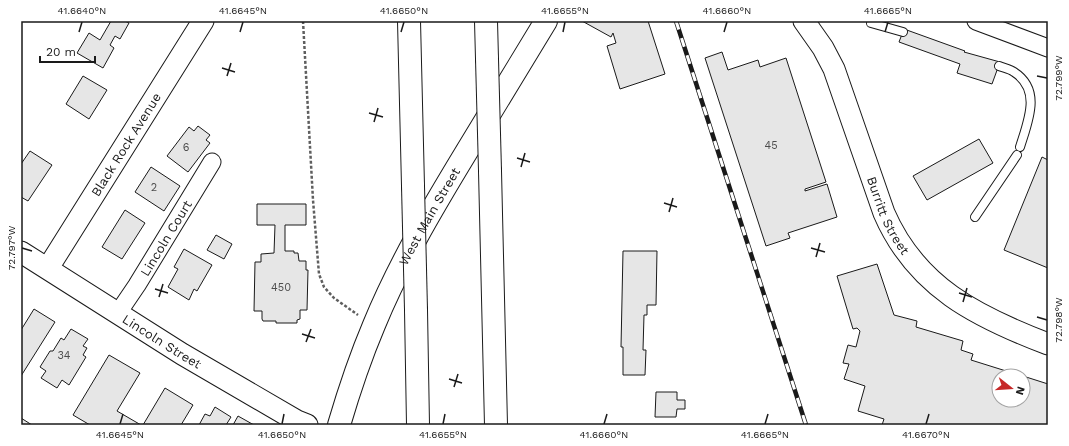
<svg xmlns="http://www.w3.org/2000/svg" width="1069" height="446" viewBox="0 0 1069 446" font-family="'Work Sans',sans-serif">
	<rect width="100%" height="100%" fill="#fff"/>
	<!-- building -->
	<g fill="#e6e6e6" stroke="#1a1a1a">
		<path d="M 111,21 L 125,21 L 129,23 L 120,39 L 115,36 L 110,45 L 114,48 L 103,68 L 77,53 L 89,33 L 100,40 Z"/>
		<path d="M 582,21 L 648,21 L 665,74 L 620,89 L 607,46 L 616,43 L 613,33 L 611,37 Z"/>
		<path d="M 904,29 L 965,51 L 964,52 L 1000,62 L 992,84 L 957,73 L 960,64 L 899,42 Z"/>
		<path d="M 722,52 L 728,70 L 758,60 L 760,67 L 786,58 L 826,182 L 805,189 L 805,191 L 827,184 L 837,217 L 788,233 L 790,238 L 766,246 L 705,58 Z"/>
		<path d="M 83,76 L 107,90 L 89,119 L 66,104 Z"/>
		<path d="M 198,126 L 210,135 L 206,140 L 210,143 L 188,172 L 167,156 L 189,127 L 194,131 Z"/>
		<path d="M 979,139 L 993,163 L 927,200 L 913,176 Z"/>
		<path d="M 30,151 L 52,165 L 28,201 L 21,197 L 21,164 Z"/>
		<path d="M 1042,157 L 1048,160 L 1048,268 L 1004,250 Z"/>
		<path d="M 151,167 L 180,186 L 164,211 L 135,192 Z"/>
		<path d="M 257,204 L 306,204 L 306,225 L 285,225 L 285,251 L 294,251 L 294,253 L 298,253 L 299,261 L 306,261 L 306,270 L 308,270 L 307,310 L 300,310 L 300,319 L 297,320 L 297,323 L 276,323 L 276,321 L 263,321 L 262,319 L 262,311 L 254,311 L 255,262 L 261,262 L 261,254 L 274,253 L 275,225 L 257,225 Z"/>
		<path d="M 125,210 L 145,223 L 122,259 L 102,247 Z"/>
		<path d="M 216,235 L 232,244 L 224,259 L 207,250 Z"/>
		<path d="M 184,249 L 212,265 L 197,291 L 194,289 L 189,300 L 168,287 L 178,269 L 174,267 Z"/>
		<path d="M 623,251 L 657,251 L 656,305 L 647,305 L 647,315 L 644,315 L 643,350 L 646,350 L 645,375 L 623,375 L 623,347 L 621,347 Z"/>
		<path d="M 877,264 L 894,315 L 917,321 L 916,327 L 963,341 L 961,350 L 973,354 L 971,360 L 1022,376 L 999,376 L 999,400 L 1023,400 L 1023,376 L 1048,384 L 1048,425 L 882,425 L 884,419 L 858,411 L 865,386 L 844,379 L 849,364 L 843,363 L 848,345 L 856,347 L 860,331 L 857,328 L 853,329 L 837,276 Z"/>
		<path d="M 34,309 L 55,322 L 21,376 L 21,330 Z"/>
		<path d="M 71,329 L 88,339 L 83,346 L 87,348 L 83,355 L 86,357 L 69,385 L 62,380 L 57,388 L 41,378 L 46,371 L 40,367 L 50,351 L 53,351 L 61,338 L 64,340 Z"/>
		<path d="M 109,355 L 140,373 L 117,411 L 141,425 L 90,425 L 73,415 Z"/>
		<path d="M 165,388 L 193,405 L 181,425 L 143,425 Z"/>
		<path d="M 656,392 L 677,392 L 677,400 L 685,400 L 685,409 L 677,409 L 676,417 L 655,417 Z"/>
		<path d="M 215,407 L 231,417 L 226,425 L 199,425 L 205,414 L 210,416 Z"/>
		<path d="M 238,416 L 254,425 L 233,425 Z"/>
		<path d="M 21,418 L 32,425 L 21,425 Z"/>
	</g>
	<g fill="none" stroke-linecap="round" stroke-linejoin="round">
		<!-- service casing -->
		<g stroke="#1a1a1a" stroke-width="10">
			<g id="service">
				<path d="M 871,23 L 903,32"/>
				<path d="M 999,66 C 1004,68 1010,69 1014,72 C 1042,90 1028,121 1020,147"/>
				<path d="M 975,217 L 1017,155"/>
			</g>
		</g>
		<!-- minor casing -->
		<g stroke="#1a1a1a" stroke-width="19">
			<g id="minor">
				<path d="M 976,21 L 1048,48"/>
				<path id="s1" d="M 118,313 L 137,285 L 212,162"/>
			</g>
		</g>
		<!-- tertiary casing -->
		<g stroke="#1a1a1a" stroke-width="23">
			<g id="tertiary">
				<path id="s2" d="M 804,21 L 823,48 L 834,69 L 884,213 C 916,287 977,317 1048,344"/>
				<path id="s3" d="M 21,252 L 182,354 L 297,421 L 307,425"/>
				<path id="s4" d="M 48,268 L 203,21"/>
			</g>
		</g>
		<!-- secondary casing -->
		<g stroke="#1a1a1a" stroke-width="24">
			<g id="secondary">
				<path id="s5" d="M 339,425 C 349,391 360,358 374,325 C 399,264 433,207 467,151 C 493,108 520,64 546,21"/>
			</g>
		</g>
		<!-- motorway casing -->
		<g stroke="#1a1a1a" stroke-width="24">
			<g id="motorway">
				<path d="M 409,21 L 413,186"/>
				<path d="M 486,21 L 487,59"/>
				<path d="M 490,171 L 496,425"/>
				<path d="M 416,310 L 418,425"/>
			</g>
		</g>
		<!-- path -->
		<path stroke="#5f5f5f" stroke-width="2.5" stroke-dasharray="3 2" stroke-linecap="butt" d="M 303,21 L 313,200 L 319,274 L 324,287 L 334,298 L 358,315"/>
		<!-- service -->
		<use href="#service" stroke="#fff" stroke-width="8"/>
		<!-- minor -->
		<use href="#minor" stroke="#fff" stroke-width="17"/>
		<!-- tertiary -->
		<use href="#tertiary" stroke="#fff" stroke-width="21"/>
		<!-- secondary -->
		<use href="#secondary" stroke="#fff" stroke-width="22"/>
		<!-- motorway -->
		<use href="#motorway" stroke="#fff" stroke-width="22"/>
		<!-- rail casing -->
		<g stroke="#1a1a1a" stroke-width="4.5">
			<path id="rail" d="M 676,21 L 806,425"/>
		</g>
		<!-- rail -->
		<use href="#rail" stroke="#fff" stroke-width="3" stroke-dasharray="9" stroke-linecap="butt"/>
		<!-- motorway-bridge casing -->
		<g stroke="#1a1a1a" stroke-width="24" stroke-linecap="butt">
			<g id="motorway-bridge">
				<path d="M 487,59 L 490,171"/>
				<path d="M 413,186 L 416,310"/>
			</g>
		</g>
		<!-- motorway-bridge -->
		<use href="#motorway-bridge" stroke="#fff" stroke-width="22"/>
	</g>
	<!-- ticks -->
	<path fill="none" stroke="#1a1a1a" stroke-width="1.5" d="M 79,32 L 82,22M 240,32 L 243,22M 401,32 L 404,22M 563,32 L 565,22M 724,32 L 727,22M 885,32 L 888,22M 222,68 L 235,72M 227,76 L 231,63M 1037,76 L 1047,78M 369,113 L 383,117M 374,122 L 378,108M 517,158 L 530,162M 521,167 L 525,153M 664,203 L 677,207M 669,212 L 673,198M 22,248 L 32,251M 811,248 L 825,252M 816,257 L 820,243M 155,289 L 168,293M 959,293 L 972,297M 159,297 L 163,284M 963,302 L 967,288M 1037,317 L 1047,320M 302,334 L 315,338M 306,342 L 311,329M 449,379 L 462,383M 454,387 L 458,374M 120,424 L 123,414M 282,424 L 284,414M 443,424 L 445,414M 604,424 L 607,414M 765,424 L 768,414M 926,424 L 929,414"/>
	<g text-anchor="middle" stroke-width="3" stroke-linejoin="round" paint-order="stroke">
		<!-- number labels -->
		<g font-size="11" fill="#4d4d4d">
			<text x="771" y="149">45</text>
			<text x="186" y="151">6</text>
			<text x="154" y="191">2</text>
			<text x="281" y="291">450</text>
			<text x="64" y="359">34</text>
		</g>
		<!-- street labels -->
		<g font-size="13" fill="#1a1a1a" stroke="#fff">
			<text dy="5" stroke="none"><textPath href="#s4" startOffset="146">Black Rock Avenue</textPath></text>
			<text dy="5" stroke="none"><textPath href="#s2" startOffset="213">Burritt Street</textPath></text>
			<text dy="5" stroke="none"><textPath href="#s5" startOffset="228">West Main Street</textPath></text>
			<text dy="5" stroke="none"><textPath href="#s1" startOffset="89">Lincoln Court</textPath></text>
			<text dy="5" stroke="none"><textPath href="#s3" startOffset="167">Lincoln Street</textPath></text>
		</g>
	</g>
	<!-- border -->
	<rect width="1069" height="446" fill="none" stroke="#ffffff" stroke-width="44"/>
	<!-- north arrow -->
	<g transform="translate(1011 388) rotate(107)"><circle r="19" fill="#ffffff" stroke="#a3a3a3"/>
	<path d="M0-3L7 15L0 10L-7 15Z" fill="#c62828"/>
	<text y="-6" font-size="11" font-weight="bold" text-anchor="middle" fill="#1a1a1a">N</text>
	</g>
	<!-- scale -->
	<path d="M40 56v6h55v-6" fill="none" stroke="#1a1a1a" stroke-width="2"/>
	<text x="46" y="56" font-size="12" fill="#1a1a1a" stroke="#ffffff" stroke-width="3" paint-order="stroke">20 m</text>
	<rect x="22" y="22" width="1025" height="402" fill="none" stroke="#1a1a1a" stroke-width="1.5"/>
	<g font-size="10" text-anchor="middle" fill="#1a1a1a">
		<text x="82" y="14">41.6640°N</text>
		<text x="243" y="14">41.6645°N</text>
		<text x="404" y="14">41.6650°N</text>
		<text x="565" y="14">41.6655°N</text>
		<text x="727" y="14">41.6660°N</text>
		<text x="888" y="14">41.6665°N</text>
		<text transform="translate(1058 78) rotate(-90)" y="4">72.799°W</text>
		<text transform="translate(11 248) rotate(-90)" y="4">72.797°W</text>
		<text transform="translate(1058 320) rotate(-90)" y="4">72.798°W</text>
		<text x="120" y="438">41.6645°N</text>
		<text x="282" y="438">41.6650°N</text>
		<text x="443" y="438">41.6655°N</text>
		<text x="604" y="438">41.6660°N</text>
		<text x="765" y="438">41.6665°N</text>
		<text x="926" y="438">41.6670°N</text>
	</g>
</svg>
